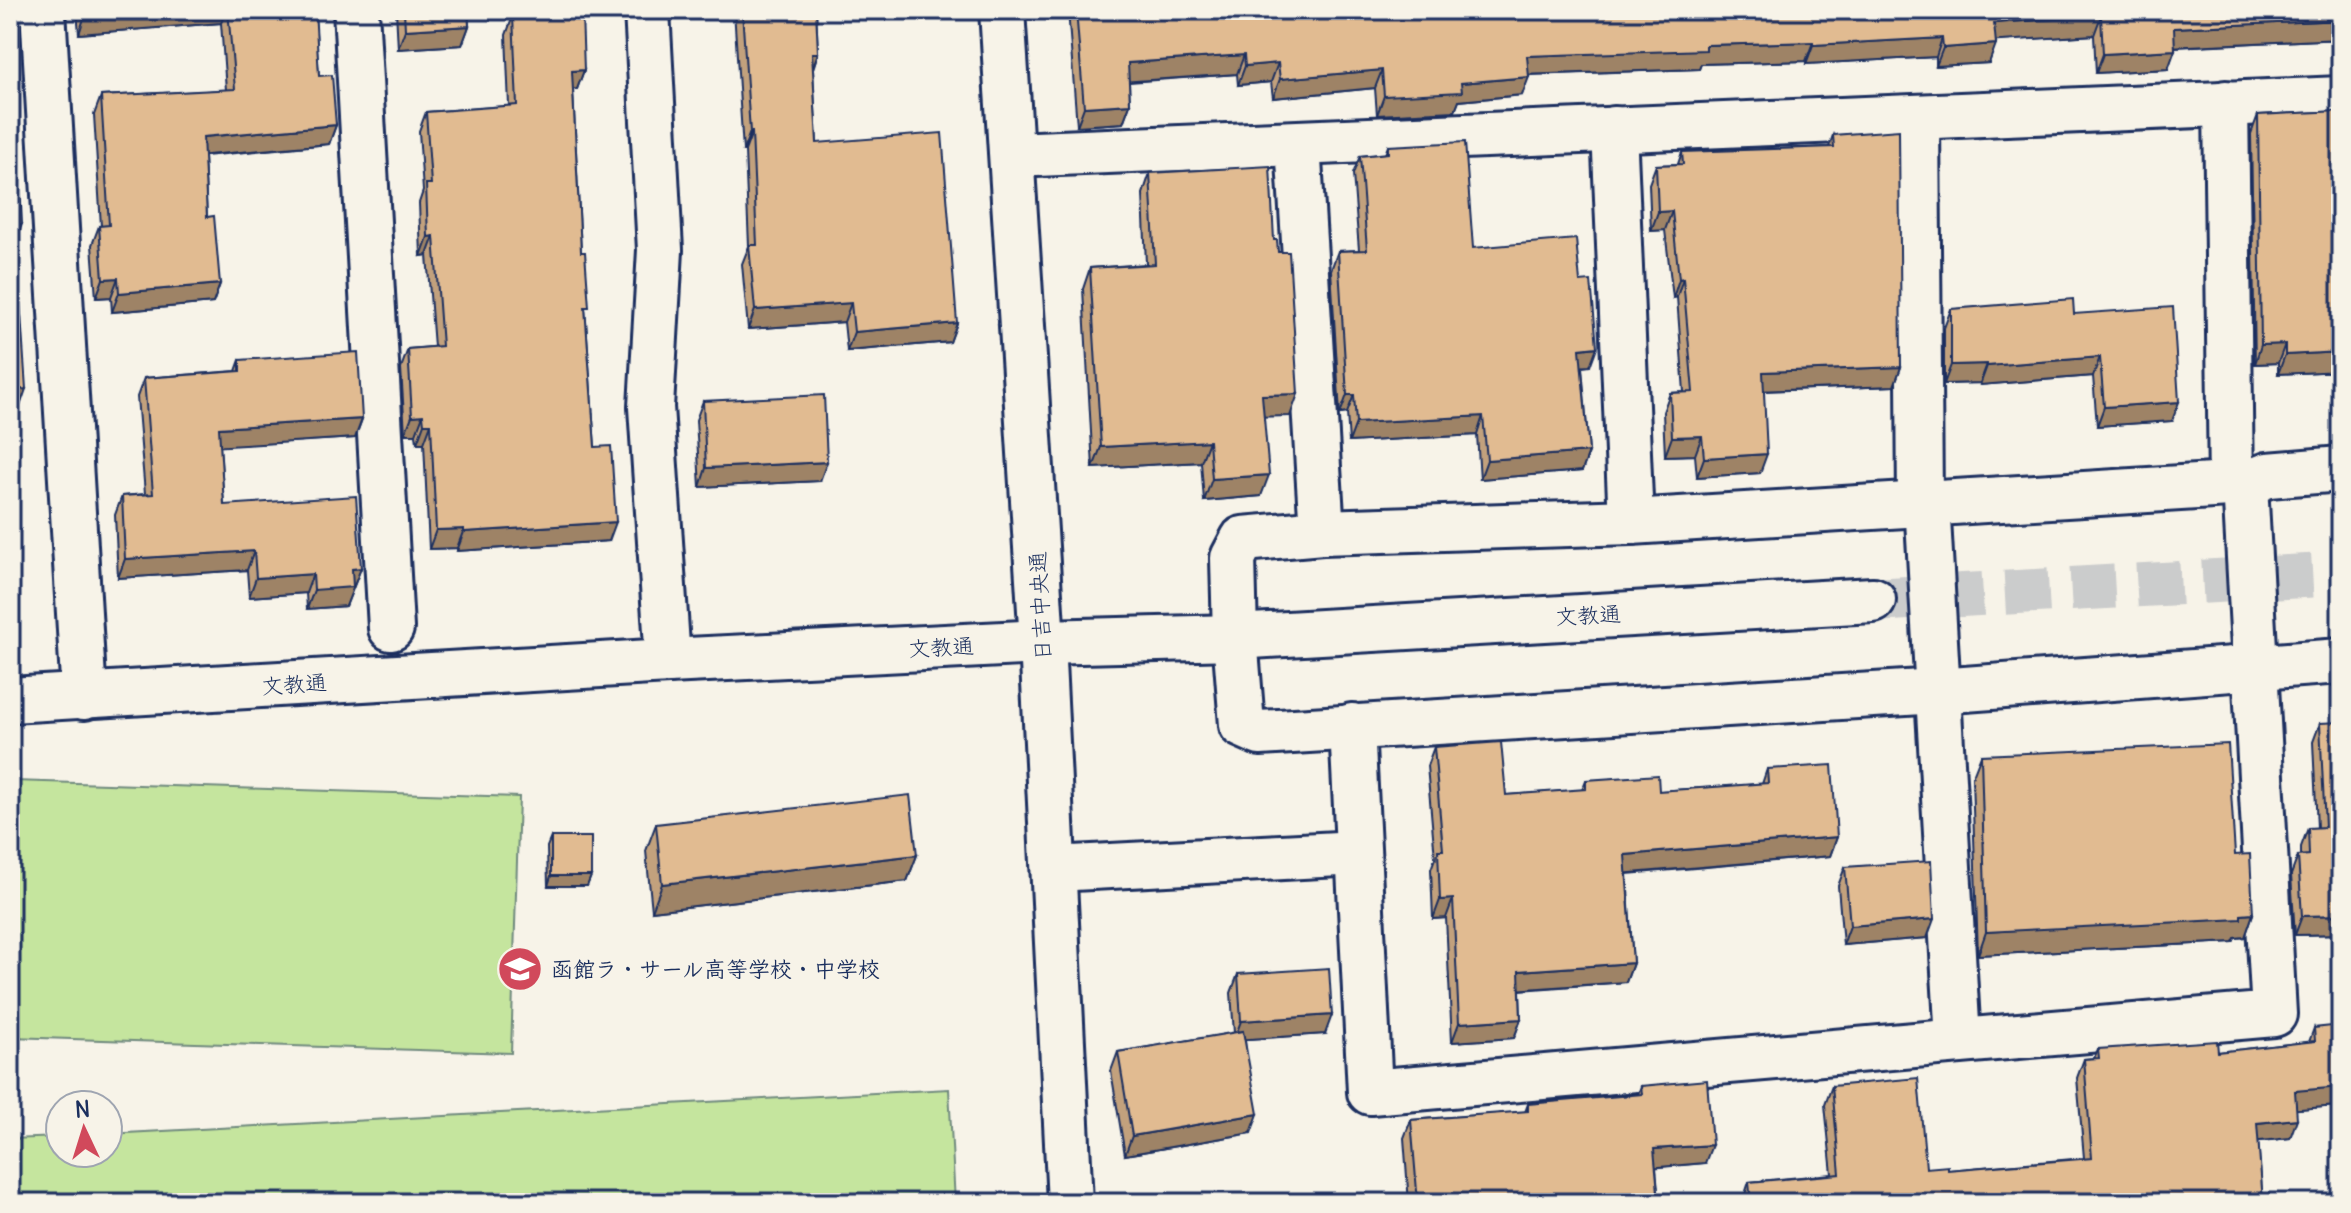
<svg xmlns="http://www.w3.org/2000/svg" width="2351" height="1213" viewBox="0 0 2351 1213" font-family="Delius,'Klee One',sans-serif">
	<rect width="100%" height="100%" fill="#f7f3e8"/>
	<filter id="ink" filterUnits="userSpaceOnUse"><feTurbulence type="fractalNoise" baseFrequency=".0125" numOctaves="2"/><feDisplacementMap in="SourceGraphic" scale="16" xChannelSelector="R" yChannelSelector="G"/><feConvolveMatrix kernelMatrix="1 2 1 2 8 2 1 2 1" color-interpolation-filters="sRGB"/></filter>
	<g filter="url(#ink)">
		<!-- green -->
		<g fill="#c5e59e" stroke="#708a7e" stroke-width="2">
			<path d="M 13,781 L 519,797 L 511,1053 L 10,1037 Z"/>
			<path d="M 949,1089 L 955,1203 L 10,1203 L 10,1139 L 60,1137 L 60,1153 L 108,1153 L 108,1134 Z"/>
		</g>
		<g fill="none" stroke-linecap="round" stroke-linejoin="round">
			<!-- tertiary-tunnel -->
			<path stroke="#cbcccc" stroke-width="44" stroke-dasharray="44 22" stroke-linecap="butt" d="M 1873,600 L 2341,574"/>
			<!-- minor casing -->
			<g stroke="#1b2f5e" stroke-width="50">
				<g id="minor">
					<path d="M 43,10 L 84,697"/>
					<path d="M 356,10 L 391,628"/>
					<path d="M 647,10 L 660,250 L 651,407 L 668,661"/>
					<path d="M 2226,103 L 2231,485"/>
					<path d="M 1917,117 L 1920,503"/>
					<path d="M 1614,129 L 1631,522"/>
					<path d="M 1298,144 L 1322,532"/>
					<path d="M 1012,155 L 2341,99"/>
					<path d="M 2341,469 L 2268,475 L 2245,484 L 1631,522 L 1322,532 L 1243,539 L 1233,558 L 1235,637 L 1242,725 L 1260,733 L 1938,691 L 2341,661"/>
					<path d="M 1927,502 L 1958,1041"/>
					<path d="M 1042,642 L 1070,1203"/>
					<path d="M 1352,726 L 1370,1092 L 2274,1014 L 2245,484"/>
					<path d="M 1054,869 L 1358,853"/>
				</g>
			</g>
			<!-- tertiary casing -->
			<g stroke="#1b2f5e" stroke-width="50">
				<g id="tertiary">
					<path d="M 1002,10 L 1042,642"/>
					<path d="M 10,700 L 668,661 L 1042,642 L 1235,637 L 1873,600"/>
				</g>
			</g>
			<!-- minor -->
			<use href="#minor" stroke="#f7f3e8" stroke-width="44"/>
			<!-- tertiary -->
			<use href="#tertiary" stroke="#f7f3e8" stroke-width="44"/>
		</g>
		<!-- wall -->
		<g fill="#c2a17d" stroke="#1b2f5e" stroke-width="2">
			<path d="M 77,10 L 318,10 L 315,18 L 319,76 L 336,125 L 329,144 L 204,156 L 207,217 L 220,284 L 213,303 L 112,312 L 111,297 L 96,298 L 92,245 L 99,226 L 101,226 L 94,115 L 101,96 L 226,90 L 221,23 L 79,34 Z"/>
			<path d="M 396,10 L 468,10 L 469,26 L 462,45 L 398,49 Z"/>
			<path d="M 734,10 L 816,10 L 818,53 L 813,69 L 817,143 L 957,323 L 950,342 L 847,351 L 844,322 L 748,329 L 742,264 L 749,246 L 745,151 L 743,151 Z"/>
			<path d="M 1068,10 L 2341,10 L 2341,39 L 2175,47 L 2168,69 L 2096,73 L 2094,35 L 1996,41 L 1989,63 L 1936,66 L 1936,57 L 1806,64 L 1806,61 L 1701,64 L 1699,69 L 1529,75 L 1522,95 L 1459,101 L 1455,111 L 1377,115 L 1375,88 L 1273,98 L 1271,82 L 1238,85 L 1237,74 L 1129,82 L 1130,104 L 1123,123 L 1077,126 Z"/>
			<path d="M 513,16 L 584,70 L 577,89 L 573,89 L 581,252 L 595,447 L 609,541 L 457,551 L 457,548 L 429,549 L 424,443 L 417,443 L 416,434 L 405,434 L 401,368 L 408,349 L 434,347 L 427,255 L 421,256 L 419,203 L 423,191 L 419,131 L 426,112 L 509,106 L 506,35 Z"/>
			<path d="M 2341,111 L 2341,371 L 2278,374 L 2278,363 L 2255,364 L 2251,134 L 2258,115 Z"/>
			<path d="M 1833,135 L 1901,367 L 1894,386 L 1764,391 L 1760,473 L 1697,477 L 1695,455 L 1665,456 L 1663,412 L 1670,393 L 1684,392 L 1677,297 L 1673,298 L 1665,230 L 1651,231 L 1649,184 L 1656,165 L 1678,164 L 1682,152 L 1829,147 Z"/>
			<path d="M 1388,146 L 1473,248 L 1580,282 L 1590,366 L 1582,367 L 1589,452 L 1582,471 L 1480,479 L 1477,435 L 1349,442 L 1347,413 L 1340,414 L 1331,270 L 1338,251 L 1359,250 L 1353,174 L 1360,156 L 1385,154 Z"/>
			<path d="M 1150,173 L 1274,240 L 1290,416 L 1264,416 L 1261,496 L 1204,501 L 1201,462 L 1093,468 L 1083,289 L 1090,268 L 1146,264 L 1143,194 Z"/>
			<path d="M 1951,309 L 2074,314 L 2172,421 L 2097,426 L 2093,376 L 1980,385 L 1980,383 L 1944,384 L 1944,328 Z"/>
			<path d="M 240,360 L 362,419 L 355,438 L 220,446 L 224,505 L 361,568 L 346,606 L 307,609 L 306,593 L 249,597 L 247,570 L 118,578 L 115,515 L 122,496 L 145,494 L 137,397 L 144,378 L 236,371 Z"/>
			<path d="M 703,401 L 820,481 L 700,487 L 696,420 Z"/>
			<path d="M 2320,723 L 2341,934 L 2295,935 L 2291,875 L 2298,856 L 2301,856 L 2301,847 L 2308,828 L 2317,828 L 2313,742 Z"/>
			<path d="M 1434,747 L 1506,795 L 1582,790 L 1586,780 L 1659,791 L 1762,784 L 1767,769 L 1837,837 L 1830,856 L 1627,874 L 1633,963 L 1626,982 L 1520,990 L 1521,1019 L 1514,1038 L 1452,1042 L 1446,918 L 1433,919 L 1431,869 L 1435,858 L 1427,766 Z"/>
			<path d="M 1981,755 L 2235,855 L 2253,914 L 2245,937 L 2235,938 L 2233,942 L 1978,955 L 1972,778 Z"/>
			<path d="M 656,824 L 917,855 L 907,881 L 652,911 L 646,851 Z"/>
			<path d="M 551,837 L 591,876 L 587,886 L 548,886 L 547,847 Z"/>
			<path d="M 1845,867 L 1927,938 L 1843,945 L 1838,886 Z"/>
			<path d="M 1238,974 L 1325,1034 L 1245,1039 L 1251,1133 L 1125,1155 L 1111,1071 L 1118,1052 L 1234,1033 L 1231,993 Z"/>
			<path d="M 2314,1028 L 2338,1102 L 2337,1106 L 2296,1109 L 2290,1138 L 2258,1141 L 2263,1203 L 1742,1203 L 1749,1182 L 1832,1174 L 1825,1105 L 1832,1086 L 1926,1168 L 1948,1170 L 2084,1158 L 2077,1078 L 2084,1059 L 2094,1058 L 2098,1049 L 2218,1052 L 2309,1042 Z"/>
			<path d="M 1641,1086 L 1705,1163 L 1656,1167 L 1659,1203 L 1409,1203 L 1404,1138 L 1411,1120 L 1525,1112 L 1528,1104 L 1638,1094 Z"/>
		</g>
		<!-- shaded-wall -->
		<g fill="#9e8366" stroke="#1b2f5e" stroke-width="2">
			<path d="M 153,10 L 226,10 L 221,23 L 79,34 L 85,15 Z"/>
			<path d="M 2101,16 L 2094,35 L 1987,42 L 1994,23 Z"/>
			<path d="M 2341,20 L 2341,39 L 2167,47 L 2174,28 Z"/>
			<path d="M 469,26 L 462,45 L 398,49 L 405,30 Z"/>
			<path d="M 1942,38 L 1936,57 L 1806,64 L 1813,45 Z"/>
			<path d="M 1813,42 L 1806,61 L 1701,64 L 1699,69 L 1520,75 L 1527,56 L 1706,45 Z"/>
			<path d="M 1996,44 L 1989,63 L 1936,66 L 1943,48 Z"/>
			<path d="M 2175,50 L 2168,69 L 2096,73 L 2103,54 Z"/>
			<path d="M 812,53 L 818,53 L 811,72 Z"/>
			<path d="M 1244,55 L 1237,74 L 1121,82 L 1128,63 Z"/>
			<path d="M 1278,63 L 1271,82 L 1238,85 L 1245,66 Z"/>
			<path d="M 584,70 L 577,89 L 566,90 L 572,71 Z"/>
			<path d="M 1382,70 L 1375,88 L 1273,98 L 1280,79 Z"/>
			<path d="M 1529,77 L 1522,95 L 1459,101 L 1455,111 L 1377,115 L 1384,96 L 1461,83 Z"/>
			<path d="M 1130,104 L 1123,123 L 1077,126 L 1084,107 Z"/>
			<path d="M 336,125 L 329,144 L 196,156 L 203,137 Z"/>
			<path d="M 750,132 L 752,132 L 745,151 L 743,151 Z"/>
			<path d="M 1672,211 L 1665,230 L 1651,231 L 1658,212 Z"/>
			<path d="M 15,224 L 22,224 L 14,246 Z"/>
			<path d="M 434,236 L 427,255 L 421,256 L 428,237 Z"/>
			<path d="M 118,278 L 111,297 L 96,298 L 103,279 Z"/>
			<path d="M 1683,278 L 1677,297 L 1673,298 L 1679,279 Z"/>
			<path d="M 220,284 L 213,303 L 112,312 L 119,293 Z"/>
			<path d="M 851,303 L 844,322 L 748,329 L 755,310 Z"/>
			<path d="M 957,323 L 950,342 L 847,351 L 854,332 Z"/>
			<path d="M 2285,344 L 2278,363 L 2255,364 L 2261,345 Z"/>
			<path d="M 1597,347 L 1590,366 L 1574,367 L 1580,349 Z"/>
			<path d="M 2341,352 L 2341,371 L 2278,374 L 2285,355 Z"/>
			<path d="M 2100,357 L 2093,376 L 1980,385 L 1987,366 Z"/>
			<path d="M 1987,364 L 1980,383 L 1944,384 L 1951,365 Z"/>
			<path d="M 1901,367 L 1894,386 L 1756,391 L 1763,372 Z"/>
			<path d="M 26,389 L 18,412 L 10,412 L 10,390 Z"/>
			<path d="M 1298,394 L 1290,416 L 1254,417 L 1262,395 Z"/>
			<path d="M 1347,395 L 1354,395 L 1347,413 L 1340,414 Z"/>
			<path d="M 2179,402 L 2172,421 L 2097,426 L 2104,407 Z"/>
			<path d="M 423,415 L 416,434 L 405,434 L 412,416 Z"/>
			<path d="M 1483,416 L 1477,435 L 1349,442 L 1356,423 Z"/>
			<path d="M 362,419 L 355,438 L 212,447 L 219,428 Z"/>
			<path d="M 424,424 L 431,424 L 424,443 L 417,443 Z"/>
			<path d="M 1702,436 L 1695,455 L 1665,456 L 1672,437 Z"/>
			<path d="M 1209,441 L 1201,462 L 1093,468 L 1101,447 Z"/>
			<path d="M 1589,452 L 1582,471 L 1480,479 L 1487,460 Z"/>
			<path d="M 1767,454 L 1760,473 L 1697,477 L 1704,458 Z"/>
			<path d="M 827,462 L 820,481 L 700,487 L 706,468 Z"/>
			<path d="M 1269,475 L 1261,496 L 1204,501 L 1212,479 Z"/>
			<path d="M 616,522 L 609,541 L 457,551 L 464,532 Z"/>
			<path d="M 464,529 L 457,548 L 429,549 L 436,530 Z"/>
			<path d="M 254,551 L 247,570 L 118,578 L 125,559 Z"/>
			<path d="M 361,568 L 346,606 L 307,609 L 314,590 L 352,569 Z"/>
			<path d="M 313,574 L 306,593 L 249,597 L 256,578 Z"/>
			<path d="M 1837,837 L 1830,856 L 1619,874 L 1625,855 Z"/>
			<path d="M 917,855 L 907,881 L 652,911 L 662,884 Z"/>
			<path d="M 551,876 L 591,876 L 587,886 L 548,886 Z"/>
			<path d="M 1453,899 L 1446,918 L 1433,919 L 1440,900 Z"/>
			<path d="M 2253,914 L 2245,937 L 2235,938 L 2233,942 L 1978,955 L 1986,932 Z"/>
			<path d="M 2341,915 L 2341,934 L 2295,935 L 2302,916 Z"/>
			<path d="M 1934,919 L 1927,938 L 1843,945 L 1850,926 Z"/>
			<path d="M 1633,963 L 1626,982 L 1512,990 L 1519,971 Z"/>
			<path d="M 1332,1015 L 1325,1034 L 1234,1040 L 1241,1021 Z"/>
			<path d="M 1521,1019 L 1514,1038 L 1452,1042 L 1459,1023 Z"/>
			<path d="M 2341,1083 L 2341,1101 L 2338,1102 L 2337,1106 L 2288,1110 L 2295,1091 Z"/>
			<path d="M 1258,1114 L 1251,1133 L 1125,1155 L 1132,1136 Z"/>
			<path d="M 2297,1119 L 2290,1138 L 2250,1142 L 2257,1123 Z"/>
			<path d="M 1712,1145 L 1705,1163 L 1648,1168 L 1654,1149 Z"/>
		</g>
		<!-- building -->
		<g fill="#e1bb91" stroke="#1b2f5e" stroke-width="2">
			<path d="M 85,10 L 153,10 L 85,15 Z"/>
			<path d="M 228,10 L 315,10 L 319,76 L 332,75 L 336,125 L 203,137 L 207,217 L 214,216 L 220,284 L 119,293 L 118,278 L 103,279 L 99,226 L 109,225 L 101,96 L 235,89 Z"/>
			<path d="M 404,10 L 468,10 L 469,26 L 405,30 Z"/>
			<path d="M 742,10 L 816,10 L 818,53 L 812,53 L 817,143 L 942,133 L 957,323 L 854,332 L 851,303 L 755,310 L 749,245 L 757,245 L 752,132 L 750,132 Z"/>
			<path d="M 1076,10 L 2341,10 L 2341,20 L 2174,28 L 2175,50 L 2103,54 L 2101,16 L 1994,23 L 1996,44 L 1943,48 L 1942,38 L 1813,45 L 1813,42 L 1706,45 L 1706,50 L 1527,56 L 1529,77 L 1461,83 L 1462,92 L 1384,96 L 1382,70 L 1280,79 L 1278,63 L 1245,66 L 1244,55 L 1128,63 L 1130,104 L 1084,107 Z"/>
			<path d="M 582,13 L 584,70 L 572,71 L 581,252 L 585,252 L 589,307 L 585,307 L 595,447 L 611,446 L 616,522 L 464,532 L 464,529 L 436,530 L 431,424 L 424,424 L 423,415 L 412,416 L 408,349 L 442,346 L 434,236 L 428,237 L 426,184 L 431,184 L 426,112 L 517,105 L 513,16 Z"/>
			<path d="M 2341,111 L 2341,352 L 2285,355 L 2285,344 L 2261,345 L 2258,115 Z"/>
			<path d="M 1899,130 L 1901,367 L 1763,372 L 1767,454 L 1704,458 L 1702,436 L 1672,437 L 1670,393 L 1693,392 L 1683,278 L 1679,279 L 1672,211 L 1658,212 L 1656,165 L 1683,164 L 1682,152 L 1834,147 L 1833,135 Z"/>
			<path d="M 1465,142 L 1473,248 L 1576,239 L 1580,282 L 1591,281 L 1597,347 L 1580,349 L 1589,452 L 1487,460 L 1483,416 L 1356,423 L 1354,395 L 1347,395 L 1338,251 L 1367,250 L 1360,156 L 1388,153 L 1388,146 Z"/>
			<path d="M 18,151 L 22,224 L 15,224 L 26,389 L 10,390 L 10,152 Z"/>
			<path d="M 1270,166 L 1274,240 L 1277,240 L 1278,252 L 1289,252 L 1298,394 L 1262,395 L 1269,475 L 1212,479 L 1209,441 L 1101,447 L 1090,268 L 1155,264 L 1150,173 Z"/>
			<path d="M 2073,299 L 2074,314 L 2173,307 L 2179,402 L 2104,407 L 2100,357 L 1987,366 L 1987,364 L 1951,365 L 1951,309 Z"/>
			<path d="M 358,352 L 362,419 L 219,428 L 224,505 L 356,496 L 361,568 L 352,569 L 353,587 L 314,590 L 313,574 L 256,578 L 254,551 L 125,559 L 122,496 L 153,494 L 144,378 L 240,371 L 240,360 Z"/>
			<path d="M 824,395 L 827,462 L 706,468 L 703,401 Z"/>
			<path d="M 10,571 L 12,601 L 10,601 Z"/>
			<path d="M 2341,722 L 2341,915 L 2302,916 L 2298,856 L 2309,855 L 2308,828 L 2325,827 L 2320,723 Z"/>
			<path d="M 1501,742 L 1506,795 L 1586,789 L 1586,780 L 1658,775 L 1659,791 L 1768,783 L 1767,769 L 1832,765 L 1837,837 L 1625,855 L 1633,963 L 1519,971 L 1521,1019 L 1459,1023 L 1453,899 L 1440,900 L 1438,850 L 1443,850 L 1434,747 Z"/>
			<path d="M 2228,744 L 2235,855 L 2250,854 L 2253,914 L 2241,915 L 2241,919 L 1986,932 L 1981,755 Z"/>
			<path d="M 910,795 L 917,855 L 662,884 L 656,824 Z"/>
			<rect x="551" y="837" width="40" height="39"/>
			<path d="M 1931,861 L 1934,919 L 1850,926 L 1845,867 Z"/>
			<path d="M 1329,968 L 1332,1015 L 1241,1021 L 1238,974 Z"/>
			<path d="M 2341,1025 L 2341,1083 L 2338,1084 L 2341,1085 L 2341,1087 L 2295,1091 L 2297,1119 L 2257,1123 L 2263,1203 L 1751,1203 L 1749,1182 L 1840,1174 L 1832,1086 L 1918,1078 L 1926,1168 L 1948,1166 L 1948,1170 L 2092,1158 L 2084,1059 L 2099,1058 L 2098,1049 L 2217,1041 L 2218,1052 L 2315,1041 L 2314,1028 Z"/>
			<path d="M 1243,1031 L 1258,1114 L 1132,1136 L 1118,1052 Z"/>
			<path d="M 1707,1080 L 1712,1145 L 1654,1149 L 1659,1203 L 1418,1203 L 1411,1120 L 1528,1111 L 1528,1104 L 1642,1094 L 1641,1086 Z"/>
		</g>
	</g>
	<!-- icons -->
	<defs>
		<g id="school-disc" transform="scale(2.3)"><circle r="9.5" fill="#d1495b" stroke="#f7f3e8"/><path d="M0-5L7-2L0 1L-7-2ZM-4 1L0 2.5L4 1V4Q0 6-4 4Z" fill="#fff"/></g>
	</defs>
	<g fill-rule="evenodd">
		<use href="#school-disc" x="520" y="969"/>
	</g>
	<g text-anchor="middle" stroke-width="8" stroke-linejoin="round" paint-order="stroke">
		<!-- street labels -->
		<g font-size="22" fill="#1b2f5e" stroke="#f7f3e8">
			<text transform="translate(1040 606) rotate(-93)" y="8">日吉中央通</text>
			<text transform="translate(1588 615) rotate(-3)" y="8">文教通</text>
			<text transform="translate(941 647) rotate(-3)" y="8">文教通</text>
			<text transform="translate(294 684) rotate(-4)" y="8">文教通</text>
		</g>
		<!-- poi labels -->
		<g font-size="22" font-weight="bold" fill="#1b2f5e" stroke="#f7f3e8" text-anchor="start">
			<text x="551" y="977">函館ラ・サール高等学校・中学校</text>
		</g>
	</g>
	<!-- margin -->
	<rect width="2351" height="1213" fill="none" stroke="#f7f3e8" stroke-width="40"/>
	<rect x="20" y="20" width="2311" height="1173" fill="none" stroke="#1b2f5e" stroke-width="3" filter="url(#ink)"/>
	<!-- north arrow -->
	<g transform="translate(84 1129) rotate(356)"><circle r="38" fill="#f7f3e8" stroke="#9fa5b1" stroke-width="2"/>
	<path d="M0-6L14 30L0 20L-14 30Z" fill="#d1495b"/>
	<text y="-12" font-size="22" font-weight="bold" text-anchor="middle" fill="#1b2f5e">N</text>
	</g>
</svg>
